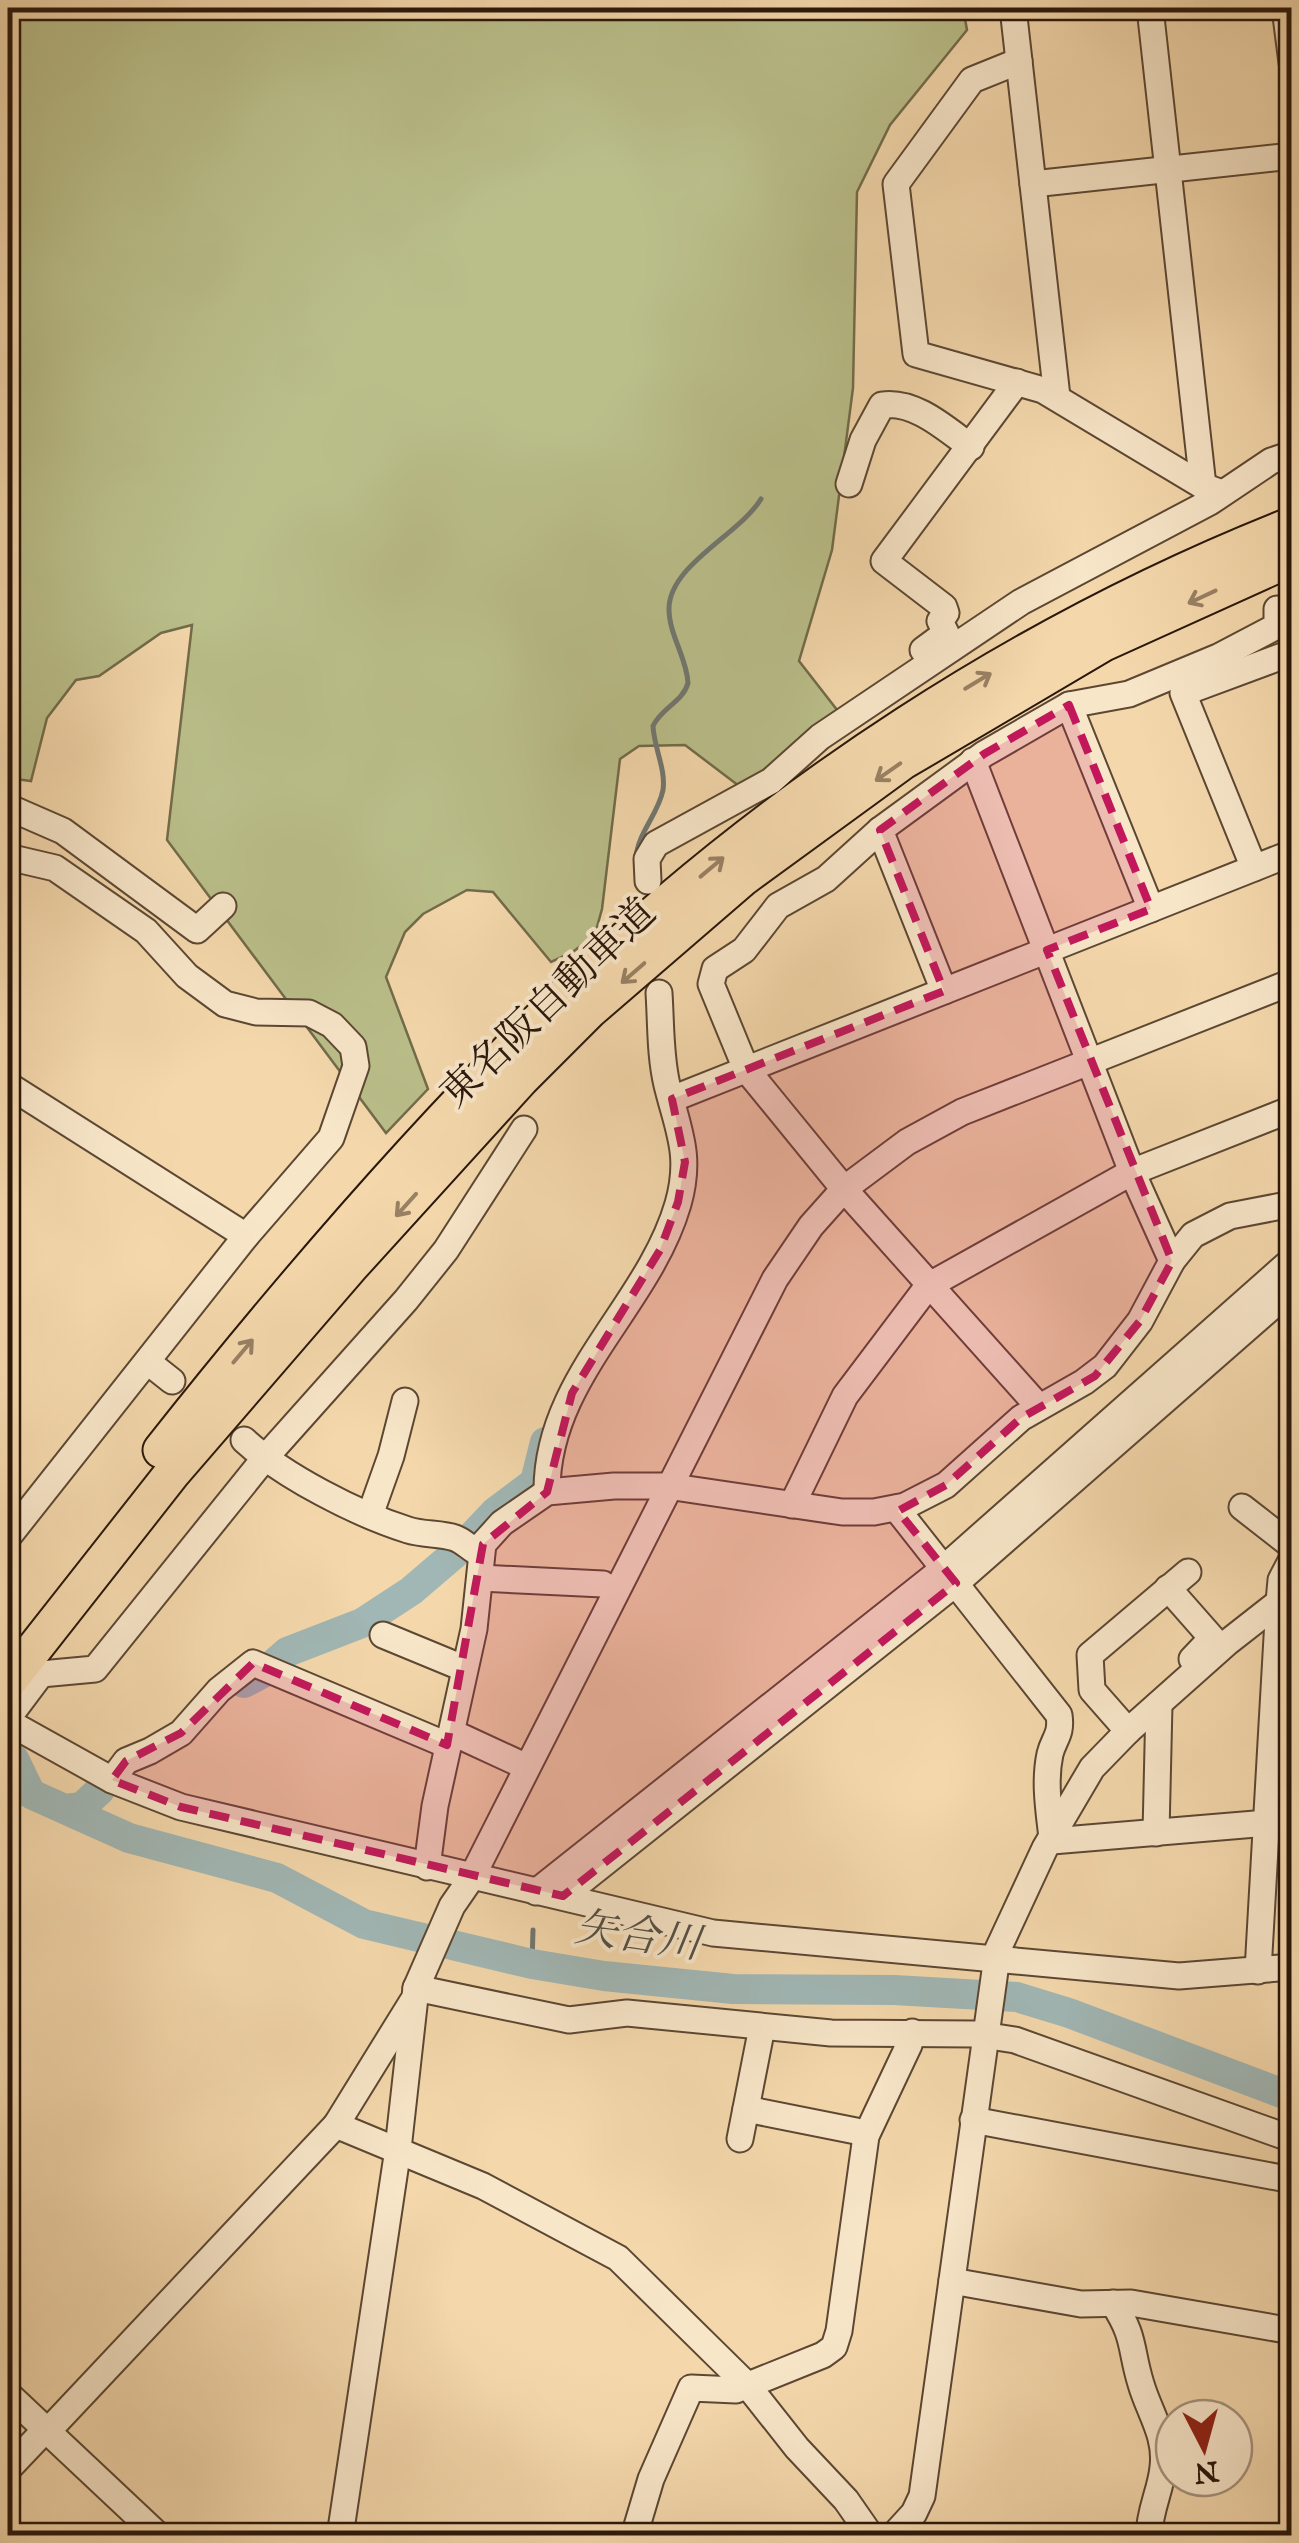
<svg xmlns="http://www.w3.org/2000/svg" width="1299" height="2543" viewBox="0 0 1299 2543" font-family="'IM FELL English','Noto Serif JP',serif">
	<rect width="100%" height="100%" fill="#f4d8ac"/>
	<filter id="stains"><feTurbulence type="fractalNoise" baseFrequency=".002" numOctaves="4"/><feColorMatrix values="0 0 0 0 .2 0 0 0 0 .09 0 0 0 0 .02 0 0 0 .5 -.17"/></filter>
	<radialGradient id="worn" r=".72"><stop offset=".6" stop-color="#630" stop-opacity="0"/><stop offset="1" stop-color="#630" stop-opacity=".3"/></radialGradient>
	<!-- green -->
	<path fill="#babf8a" stroke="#726b4a" stroke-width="2.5" d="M 8,8 L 963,8 L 967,30 L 890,125 L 857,192 L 853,388 L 832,550 L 799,661 L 848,724 L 743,789 L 685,745 L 639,746 L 620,759 L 602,909 L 595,934 L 573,952 L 551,962 L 493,892 L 467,890 L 423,914 L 405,932 L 386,977 L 428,1089 L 386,1133 L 167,840 L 192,625 L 161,633 L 99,676 L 76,680 L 47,718 L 31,781 L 8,778 Z"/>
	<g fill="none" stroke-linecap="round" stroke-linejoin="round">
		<!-- stream -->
		<g stroke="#717771" stroke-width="5">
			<path d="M 636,858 C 638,832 658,815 663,790 C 666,769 654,748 653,726 C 661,708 683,702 688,683 C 687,658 669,635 669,609 C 669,565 739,535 761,499"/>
			<path d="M 532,1964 L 533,1930"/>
		</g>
		<!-- river -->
		<g stroke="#a1b7b5" stroke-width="30">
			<path d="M 244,1683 L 263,1673 L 287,1652 L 362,1623 L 411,1591 L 459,1550 L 495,1512 L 535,1482 L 545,1442"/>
			<path d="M 8,1755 L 14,1759 L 31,1794 L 129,1838 L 277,1878 L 364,1924 L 532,1964 L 604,1976 L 733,1989 L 894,1990 L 1017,1997 L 1069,2013 L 1292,2097"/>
			<path d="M 66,1809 L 82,1807 L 100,1790"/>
		</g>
		<!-- minor casing -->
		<g stroke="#5c4733" stroke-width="29">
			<g id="minor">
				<path d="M 1013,8 L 1057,397"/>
				<path d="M 1150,8 L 1203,486"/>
				<path d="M 1285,8 L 1292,63"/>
				<path d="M 1019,61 L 972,80 L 896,184 L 916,354 L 1043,390 L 1203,486 L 1222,493"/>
				<path d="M 1033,184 L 1292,156"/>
				<path d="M 849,484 L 863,440 L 882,405 C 915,400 946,429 971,447"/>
				<path d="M 923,650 L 946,633 L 940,621 L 946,613 L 944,607 L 884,561 L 1017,382"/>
				<path d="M 1069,705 L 1151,909"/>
				<path d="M 973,761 L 1132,1172 L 1172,1261"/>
				<path d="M 8,807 L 63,831 L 197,930 L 223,906"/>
				<path d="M 880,830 L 944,991"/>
				<path d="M 8,857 L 55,868 L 146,931 L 187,976 L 225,1004 L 256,1012 L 309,1013 L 332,1025 L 353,1047 L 356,1066 L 331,1138 L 246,1236"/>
				<path d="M 1254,868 L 1183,693 L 1288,654 L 1292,664"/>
				<path d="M 648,881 L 647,859 L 656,844 L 771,781 L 820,737 L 1021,602 L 1210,502 L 1271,461 L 1292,454"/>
				<path d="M 8,1085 L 246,1236 L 8,1537"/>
				<path d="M 672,1099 L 1292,853"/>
				<path d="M 148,1362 L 172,1381"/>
				<path d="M 1039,1407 L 844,1189 L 746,1069 L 711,984 L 715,969 L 744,950 L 778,906 L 826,879 L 880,830 L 984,754 L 1069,705 L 1129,694 L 1218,657 L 1277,626 L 1277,609"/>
				<path d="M 244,1440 C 283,1476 357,1514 408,1530 C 423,1535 441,1533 455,1538 C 464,1541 471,1550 481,1554"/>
				<path d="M 547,1492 C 546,1378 648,1307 678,1204 C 692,1155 678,1130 667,1085 C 660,1056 661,1023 659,993"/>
				<path d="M 792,1505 L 845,1396 L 928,1286 L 1132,1172 L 1292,1109"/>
				<path d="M 1242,1507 L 1292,1546"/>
				<path d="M 896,1508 L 1059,1715 C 1062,1735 1054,1738 1050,1754 C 1044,1782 1049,1811 1052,1838"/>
				<path d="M 370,1515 L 391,1456 L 405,1401"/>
				<path d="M 480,1578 L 603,1584"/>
				<path d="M 1168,1588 L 1212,1638 L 1192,1659"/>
				<path d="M 383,1635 L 463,1668"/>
				<path d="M 8,1718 L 41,1674 L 95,1669 L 264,1459 L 406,1300 L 446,1250 L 524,1129"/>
				<path d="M 8,1722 L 112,1780 L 181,1807 L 713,1933 L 1179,1976 L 1292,1967"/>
				<path d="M 1128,1731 L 1092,1690 L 1090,1655 L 1188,1572"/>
				<path d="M 449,1737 L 462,1737 L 527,1767"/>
				<path d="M 112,1780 L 126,1761 L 150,1751 L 181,1733 L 219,1690 L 253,1663 L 447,1745"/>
				<path d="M 1156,1833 L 1159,1704"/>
				<path d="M 1052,1841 L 1292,1821"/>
				<path d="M 427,1867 L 435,1806 L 474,1629 L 483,1544 L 502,1523 L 547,1492 L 614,1486 L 667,1486 L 842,1512 L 874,1512 L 905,1506 L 946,1485 L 1021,1418 L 1084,1382 L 1105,1366 L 1140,1321 L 1172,1261 L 1193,1235 L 1230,1216 L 1292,1204"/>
				<path d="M 536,1892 L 943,1569 L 1292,1260"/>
				<path d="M 563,1896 L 956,1583 L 1292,1289"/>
				<path d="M 1258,1971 L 1279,1602 L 1281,1580 L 1292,1559"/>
				<path d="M 416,1988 L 569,2020 L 627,2013 L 831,2033 L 976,2034 L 1015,2040 L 1292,2139"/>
				<path d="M 746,2109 L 856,2131 L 866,2136"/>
				<path d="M 973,2120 L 1292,2180"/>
				<path d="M 336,2125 L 483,2186 L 618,2258 L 748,2386 L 797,2448 L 846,2500 L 871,2536"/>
				<path d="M 740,2139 L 762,2027"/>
				<path d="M 952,2281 L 1081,2304 L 1131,2303 L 1292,2331"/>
				<path d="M 1113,2303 C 1136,2338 1130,2349 1141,2384 C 1149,2412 1167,2436 1163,2467 C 1161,2490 1149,2511 1149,2536"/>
				<path d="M 8,2394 L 159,2536"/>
				<path d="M 47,2432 L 336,2125 L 412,2002"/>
				<path d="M 8,2469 L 45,2430"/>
				<path d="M 340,2536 L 398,2149 L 416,1988 L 452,1906 L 472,1877 L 775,1279 L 811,1226 L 844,1189 L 907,1142 L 962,1112 L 1292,982"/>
				<path d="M 634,2536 L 651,2479 L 691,2388 L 736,2390 L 823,2355 L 834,2347 L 839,2331 L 866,2136 L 909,2045 L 912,2032"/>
				<path d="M 893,2536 L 914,2513 L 922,2496 L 998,1949 L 1045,1848 L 1092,1768 L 1128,1731 L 1228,1642 L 1279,1602"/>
			</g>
		</g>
		<!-- highway casing -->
		<g stroke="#2a170b" stroke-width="39">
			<g id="highway">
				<path d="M 161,1450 C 287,1291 421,1134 567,993 C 775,794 1023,631 1292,525"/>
				<path d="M 8,1682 L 173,1472 L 350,1267 L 521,1079 L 590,1010 L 743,878 L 902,762 L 1104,643 L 1292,558"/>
			</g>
		</g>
		<!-- minor -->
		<use href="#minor" stroke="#f8e6c9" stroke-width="25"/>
		<!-- highway -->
		<use href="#highway" stroke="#f4d8ac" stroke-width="35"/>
	</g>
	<!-- one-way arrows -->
	<defs><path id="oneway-shaft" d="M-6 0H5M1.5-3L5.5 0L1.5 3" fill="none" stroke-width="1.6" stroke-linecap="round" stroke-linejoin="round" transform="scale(2.5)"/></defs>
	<g stroke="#998164">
		<use href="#oneway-shaft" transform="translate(1202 597) rotate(155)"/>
		<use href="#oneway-shaft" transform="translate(978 681) rotate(-31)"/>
		<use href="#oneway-shaft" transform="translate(888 772) rotate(145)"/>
		<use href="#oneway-shaft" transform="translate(712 867) rotate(-40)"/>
		<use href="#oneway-shaft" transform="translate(633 973) rotate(139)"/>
		<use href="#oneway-shaft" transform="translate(406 1205) rotate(132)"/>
		<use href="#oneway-shaft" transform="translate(243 1351) rotate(-50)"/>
	</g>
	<!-- marked area -->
	<path fill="#c2185b" fill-opacity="0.2" stroke="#c2185b" stroke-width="8" stroke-dasharray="20 12" stroke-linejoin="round" d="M 1069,705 L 1151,909 L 1047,950 L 1172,1261 L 1140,1321 L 1095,1376 L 1021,1418 L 946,1485 L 898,1511 L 956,1583 L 563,1896 L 181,1807 L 112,1780 L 126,1761 L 181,1733 L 253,1663 L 447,1745 L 483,1544 L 547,1492 L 572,1393 L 660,1250 L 678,1202 L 685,1162 L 672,1099 L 944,991 L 880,830 L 984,754 Z"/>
	<g text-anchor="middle" stroke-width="8" stroke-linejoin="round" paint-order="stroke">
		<!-- street labels -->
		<g font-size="40" fill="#2a170b" stroke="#f8e6c9">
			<text transform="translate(547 1002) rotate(-44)" y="14">東名阪自動車道</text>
		</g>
		<!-- water labels -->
		<g font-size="42" font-style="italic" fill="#544f46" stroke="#f8e6c9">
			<text transform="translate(638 1934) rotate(8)" y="15">矢合川</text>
		</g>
	</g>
	<!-- margin -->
	<rect width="1299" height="2543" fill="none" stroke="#f4d8ac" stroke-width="40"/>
	<rect x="10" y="10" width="1279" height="2523" fill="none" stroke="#2a170b" stroke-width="5"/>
	<rect x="20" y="20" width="1259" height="2503" fill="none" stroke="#2a170b" stroke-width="2.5"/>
	<!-- north arrow -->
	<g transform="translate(1204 2448) rotate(174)"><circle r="48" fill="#f8e6c9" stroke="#a6937d" stroke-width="2.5"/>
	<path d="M0-8L18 38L0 25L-18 38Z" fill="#8f2418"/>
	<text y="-15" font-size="28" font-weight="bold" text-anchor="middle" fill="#2a170b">N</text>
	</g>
	<rect width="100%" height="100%" filter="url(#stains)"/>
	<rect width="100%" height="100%" fill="url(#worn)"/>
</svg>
